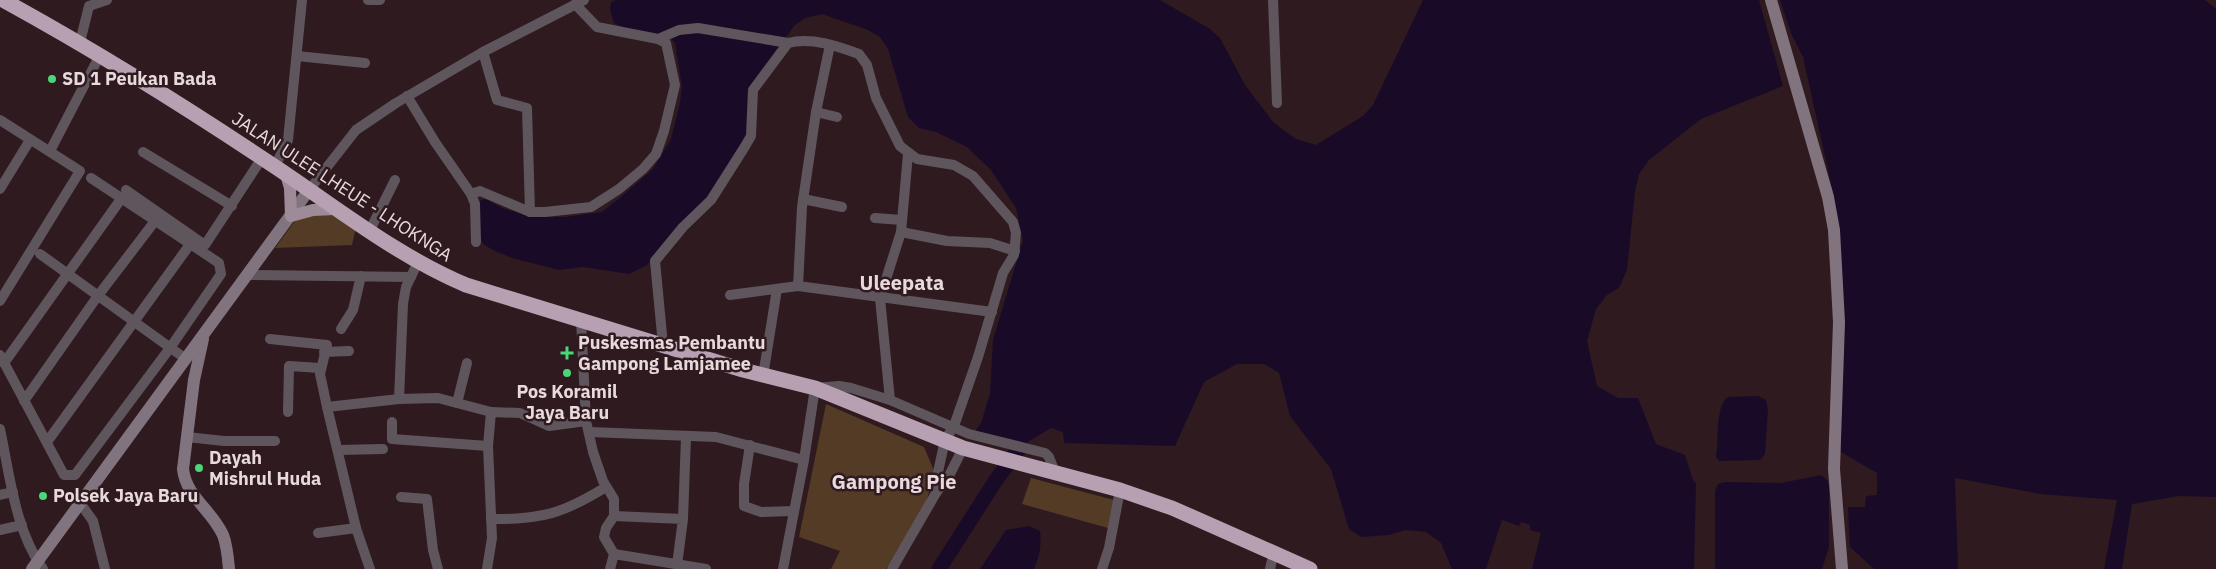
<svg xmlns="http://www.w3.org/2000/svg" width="2216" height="569" viewBox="0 0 2216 569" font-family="'IBM Plex Sans',sans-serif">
	<rect width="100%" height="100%" fill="#2f1a1f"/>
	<!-- green -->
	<g fill="#533b26">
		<path d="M 323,212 L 352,223 L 356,227 L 352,245 L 275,248 L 297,218 Z"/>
		<path d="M 826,404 L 924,447 L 935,473 L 925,505 L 886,569 L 831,569 L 840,551 L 799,537 Z"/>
		<path d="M 1031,478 L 1114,500 L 1108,528 L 1022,504 Z"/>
	</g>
	<!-- water -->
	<g fill="#190b28">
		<path d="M 616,0 L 1160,0 L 1210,29 L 1220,38 L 1245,85 L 1274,123 L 1296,139 L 1316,145 L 1363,116 L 1373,105 L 1423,0 L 1759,0 L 1783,86 L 1701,119 L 1649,160 L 1639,174 L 1635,191 L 1627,270 L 1619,288 L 1607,295 L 1596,309 L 1587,341 L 1597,386 L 1618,398 L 1638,398 L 1656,444 L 1685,455 L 1693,480 L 1696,483 L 1694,569 L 1532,569 L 1541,533 L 1530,530 L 1530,525 L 1521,522 L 1519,526 L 1502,520 L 1486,569 L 1452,569 L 1441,543 L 1426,532 L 1405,530 L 1389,535 L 1361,537 L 1349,529 L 1331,469 L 1290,416 L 1279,373 L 1264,364 L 1237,364 L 1204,382 L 1175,446 L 1064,443 L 1063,432 L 1051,428 L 1021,446 L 974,433 L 981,423 L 990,394 L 993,340 L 1023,240 L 1016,208 L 991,170 L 967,147 L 936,132 L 919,128 L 908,117 L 888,49 L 880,37 L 868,30 L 822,14 L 805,18 L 794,26 L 757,79 L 748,130 L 743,143 L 704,204 L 662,245 L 647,265 L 629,274 L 583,267 L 559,270 L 512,258 L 495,251 L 483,244 L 479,236 L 477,205 L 481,200 L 486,199 L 504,209 L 539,217 L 565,217 L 602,212 L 622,196 L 653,169 L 671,139 L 680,103 L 682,87 L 675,43 L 670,37 L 630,31 L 614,23 L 610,10 L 611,2 Z"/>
		<path d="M 1780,0 L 2205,0 L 2216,9 L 2216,497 L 2179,496 L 2132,504 L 2122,569 L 2104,569 L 2117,500 L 2040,494 L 1955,478 L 1958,569 L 1874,569 L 1850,547 L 1848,507 L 1865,507 L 1866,496 L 1877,495 L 1877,473 L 1841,452 L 1833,193 L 1803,57 L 1791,33 Z"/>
		<path d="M 1728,397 L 1758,396 L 1766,400 L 1768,409 L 1765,454 L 1760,460 L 1719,461 L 1716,457 C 1719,442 1715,405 1728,397 Z"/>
		<path d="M 1821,475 L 1828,481 L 1829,487 L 1829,547 L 1822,569 L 1715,569 L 1715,491 L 1718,484 L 1725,482 L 1781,483 Z"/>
		<path d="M 1029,526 L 1040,531 C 1042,545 1039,557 1034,569 L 980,569 L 1006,530 Z"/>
	</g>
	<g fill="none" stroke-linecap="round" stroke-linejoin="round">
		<!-- river -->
		<path stroke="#190b28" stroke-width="15" d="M 939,569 L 996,480 L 1021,446"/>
		<!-- street -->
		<g stroke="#5f565d" stroke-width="10">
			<path d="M 368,0 L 380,0"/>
			<path d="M 1273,0 L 1277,103"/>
			<path d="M 658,39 L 679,30 L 698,28 L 788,43"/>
			<path d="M 80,42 L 89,6 L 107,0"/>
			<path d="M 483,52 L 497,100 L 527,108 L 530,212"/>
			<path d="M 297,56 L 365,63"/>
			<path d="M 407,96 L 435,142 L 471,194"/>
			<path d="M 816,112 L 837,117"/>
			<path d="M 0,120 L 80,171 L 0,301"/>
			<path d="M 50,151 L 100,55"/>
			<path d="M 143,152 L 232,206"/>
			<path d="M 275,166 L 288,140 L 302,0"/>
			<path d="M 0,189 L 30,140"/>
			<path d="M 126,190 L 205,245 L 262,158"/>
			<path d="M 309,190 L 356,130 L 396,103 L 483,52 L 584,0"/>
			<path d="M 803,199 L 842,207"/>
			<path d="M 875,218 L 902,220"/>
			<path d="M 370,230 L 395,180"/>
			<path d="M 901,232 L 947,241 L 990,243 L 1015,251"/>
			<path d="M 476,242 L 475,204 L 471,194 L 480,191 L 530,212 L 545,212 L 591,207 L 619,189 L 643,169 L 656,154 L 664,131 L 675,85 L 666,43 L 658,39 L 597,27 L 575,4"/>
			<path d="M 40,254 L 186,359"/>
			<path d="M 248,275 L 411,277"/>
			<path d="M 798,286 L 802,207 L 816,112 L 830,45"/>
			<path d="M 730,295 L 798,286 L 992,312"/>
			<path d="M 581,319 L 586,421 L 593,452 L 603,481 L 614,499 L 614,516 L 606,528 L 604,537 L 614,554 L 610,569"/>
			<path d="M 341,329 L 353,310 L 361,276"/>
			<path d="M 270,339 L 327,345 L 320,374 L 327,407"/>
			<path d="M 663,345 L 655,261 L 683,227 L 711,200 L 744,148 L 751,136 L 753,90 L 788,43 C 812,37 837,46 859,54 L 867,65 L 876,98 L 900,146 L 917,159 L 954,165 L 973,176 L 1013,222 L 1016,233 L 1014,255 L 1003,273 L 978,357 L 954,426 L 945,440 L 936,481 L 936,493"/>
			<path d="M 324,352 L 349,351"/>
			<path d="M 0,355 L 64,475 L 75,475 L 170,348 L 221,274 L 219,263 L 91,178"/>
			<path d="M 4,363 L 121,199"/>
			<path d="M 763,376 L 777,289"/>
			<path d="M 399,399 L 438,398 L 491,412"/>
			<path d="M 890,400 L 880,298 L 901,232 L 908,154"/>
			<path d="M 24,401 L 97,297 L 155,221"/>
			<path d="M 457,403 L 467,363"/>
			<path d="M 288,412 L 289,366 L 320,368"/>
			<path d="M 392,422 L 392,439 L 488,446"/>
			<path d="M 0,429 C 10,476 15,530 43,569"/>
			<path d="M 590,432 L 716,437 L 804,460"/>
			<path d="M 187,437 L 224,441 L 275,441"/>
			<path d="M 47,442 L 191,243"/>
			<path d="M 750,445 L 744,484 L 744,506 L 761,512 L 794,511"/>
			<path d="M 338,450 L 383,449"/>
			<path d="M 0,495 L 13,492"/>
			<path d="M 401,497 L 427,499 L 433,550 L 438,569"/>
			<path d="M 80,503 L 93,521 L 105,569"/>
			<path d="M 614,516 L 683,519 L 677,565"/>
			<path d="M 491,519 C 541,520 564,513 606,487"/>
			<path d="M 683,519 L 686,437"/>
			<path d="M 0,530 L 22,525"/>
			<path d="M 318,533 L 356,528"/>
			<path d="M 614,554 L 706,569"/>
			<path d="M 370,569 L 356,528 L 327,407 L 399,399 L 403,304 L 406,287 L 418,262"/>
			<path d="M 487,569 L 492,538 L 488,446 L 491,412 L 520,413 L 549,426 L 586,421"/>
			<path d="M 783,569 L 804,460 L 815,388 L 839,386 L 851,388 L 890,400 L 969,434 L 1045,453 L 1049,457 L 1055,472"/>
			<path d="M 892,569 L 936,493 L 950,474 L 963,448"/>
			<path d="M 1102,569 L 1109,548 L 1120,490"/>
			<path d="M 1270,569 L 1274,552"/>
		</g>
		<!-- secondary -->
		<g stroke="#82747f" stroke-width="12">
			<path d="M 1771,0 L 1828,197 L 1834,230 L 1839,322 L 1834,469 L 1842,569"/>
			<path d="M 203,339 L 194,380 L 183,469 C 186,497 212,510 223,535 C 227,545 228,558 229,569"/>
			<path d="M 32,569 L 309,190"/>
		</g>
		<!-- primary -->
		<path stroke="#9d8b99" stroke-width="12" d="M 286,174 L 290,188 L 291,216 L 313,210 L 335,209"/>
		<!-- highway -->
		<path stroke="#b6a0b1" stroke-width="15" d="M 3,0 C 96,51 186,107 274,166 C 336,207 397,256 466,285 L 743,370 L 815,388 L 963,448 L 1120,490 L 1172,508 L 1310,569"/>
	</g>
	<!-- markers -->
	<g fill="#49d778" stroke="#2f1a1f" stroke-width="2">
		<circle cx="52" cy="79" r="5"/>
		<path d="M564.5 345.5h5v5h5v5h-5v5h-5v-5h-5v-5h5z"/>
		<circle cx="567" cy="373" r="5"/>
		<circle cx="199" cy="468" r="5"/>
		<circle cx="43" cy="496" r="5"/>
	</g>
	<g text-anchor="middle" stroke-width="5" stroke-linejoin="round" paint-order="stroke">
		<!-- poi labels -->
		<g font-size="18" font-weight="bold" fill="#e8d9dc" stroke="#2f1a1f" text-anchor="start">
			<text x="62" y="85">SD 1 Peukan Bada</text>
			<text x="578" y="349">Puskesmas Pembantu<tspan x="578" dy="21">Gampong Lamjamee</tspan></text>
			<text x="567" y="398" text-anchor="middle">Pos Koramil<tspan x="567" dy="21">Jaya Baru</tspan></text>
			<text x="209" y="464">Dayah<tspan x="209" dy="21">Mishrul Huda</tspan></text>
			<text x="53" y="502">Polsek Jaya Baru</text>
		</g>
		<!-- street labels -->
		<g font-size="18" fill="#e8d9dc" stroke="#2f1a1f">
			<text transform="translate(342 187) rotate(33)" y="6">JALAN ULEE LHEUE - LHOKNGA</text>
		</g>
		<!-- quarter labels -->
		<g font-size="20" font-weight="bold" fill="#e8d9dc" stroke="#2f1a1f">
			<text x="902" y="290">Uleepata</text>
			<text x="894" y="489">Gampong Pie</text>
		</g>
	</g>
</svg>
